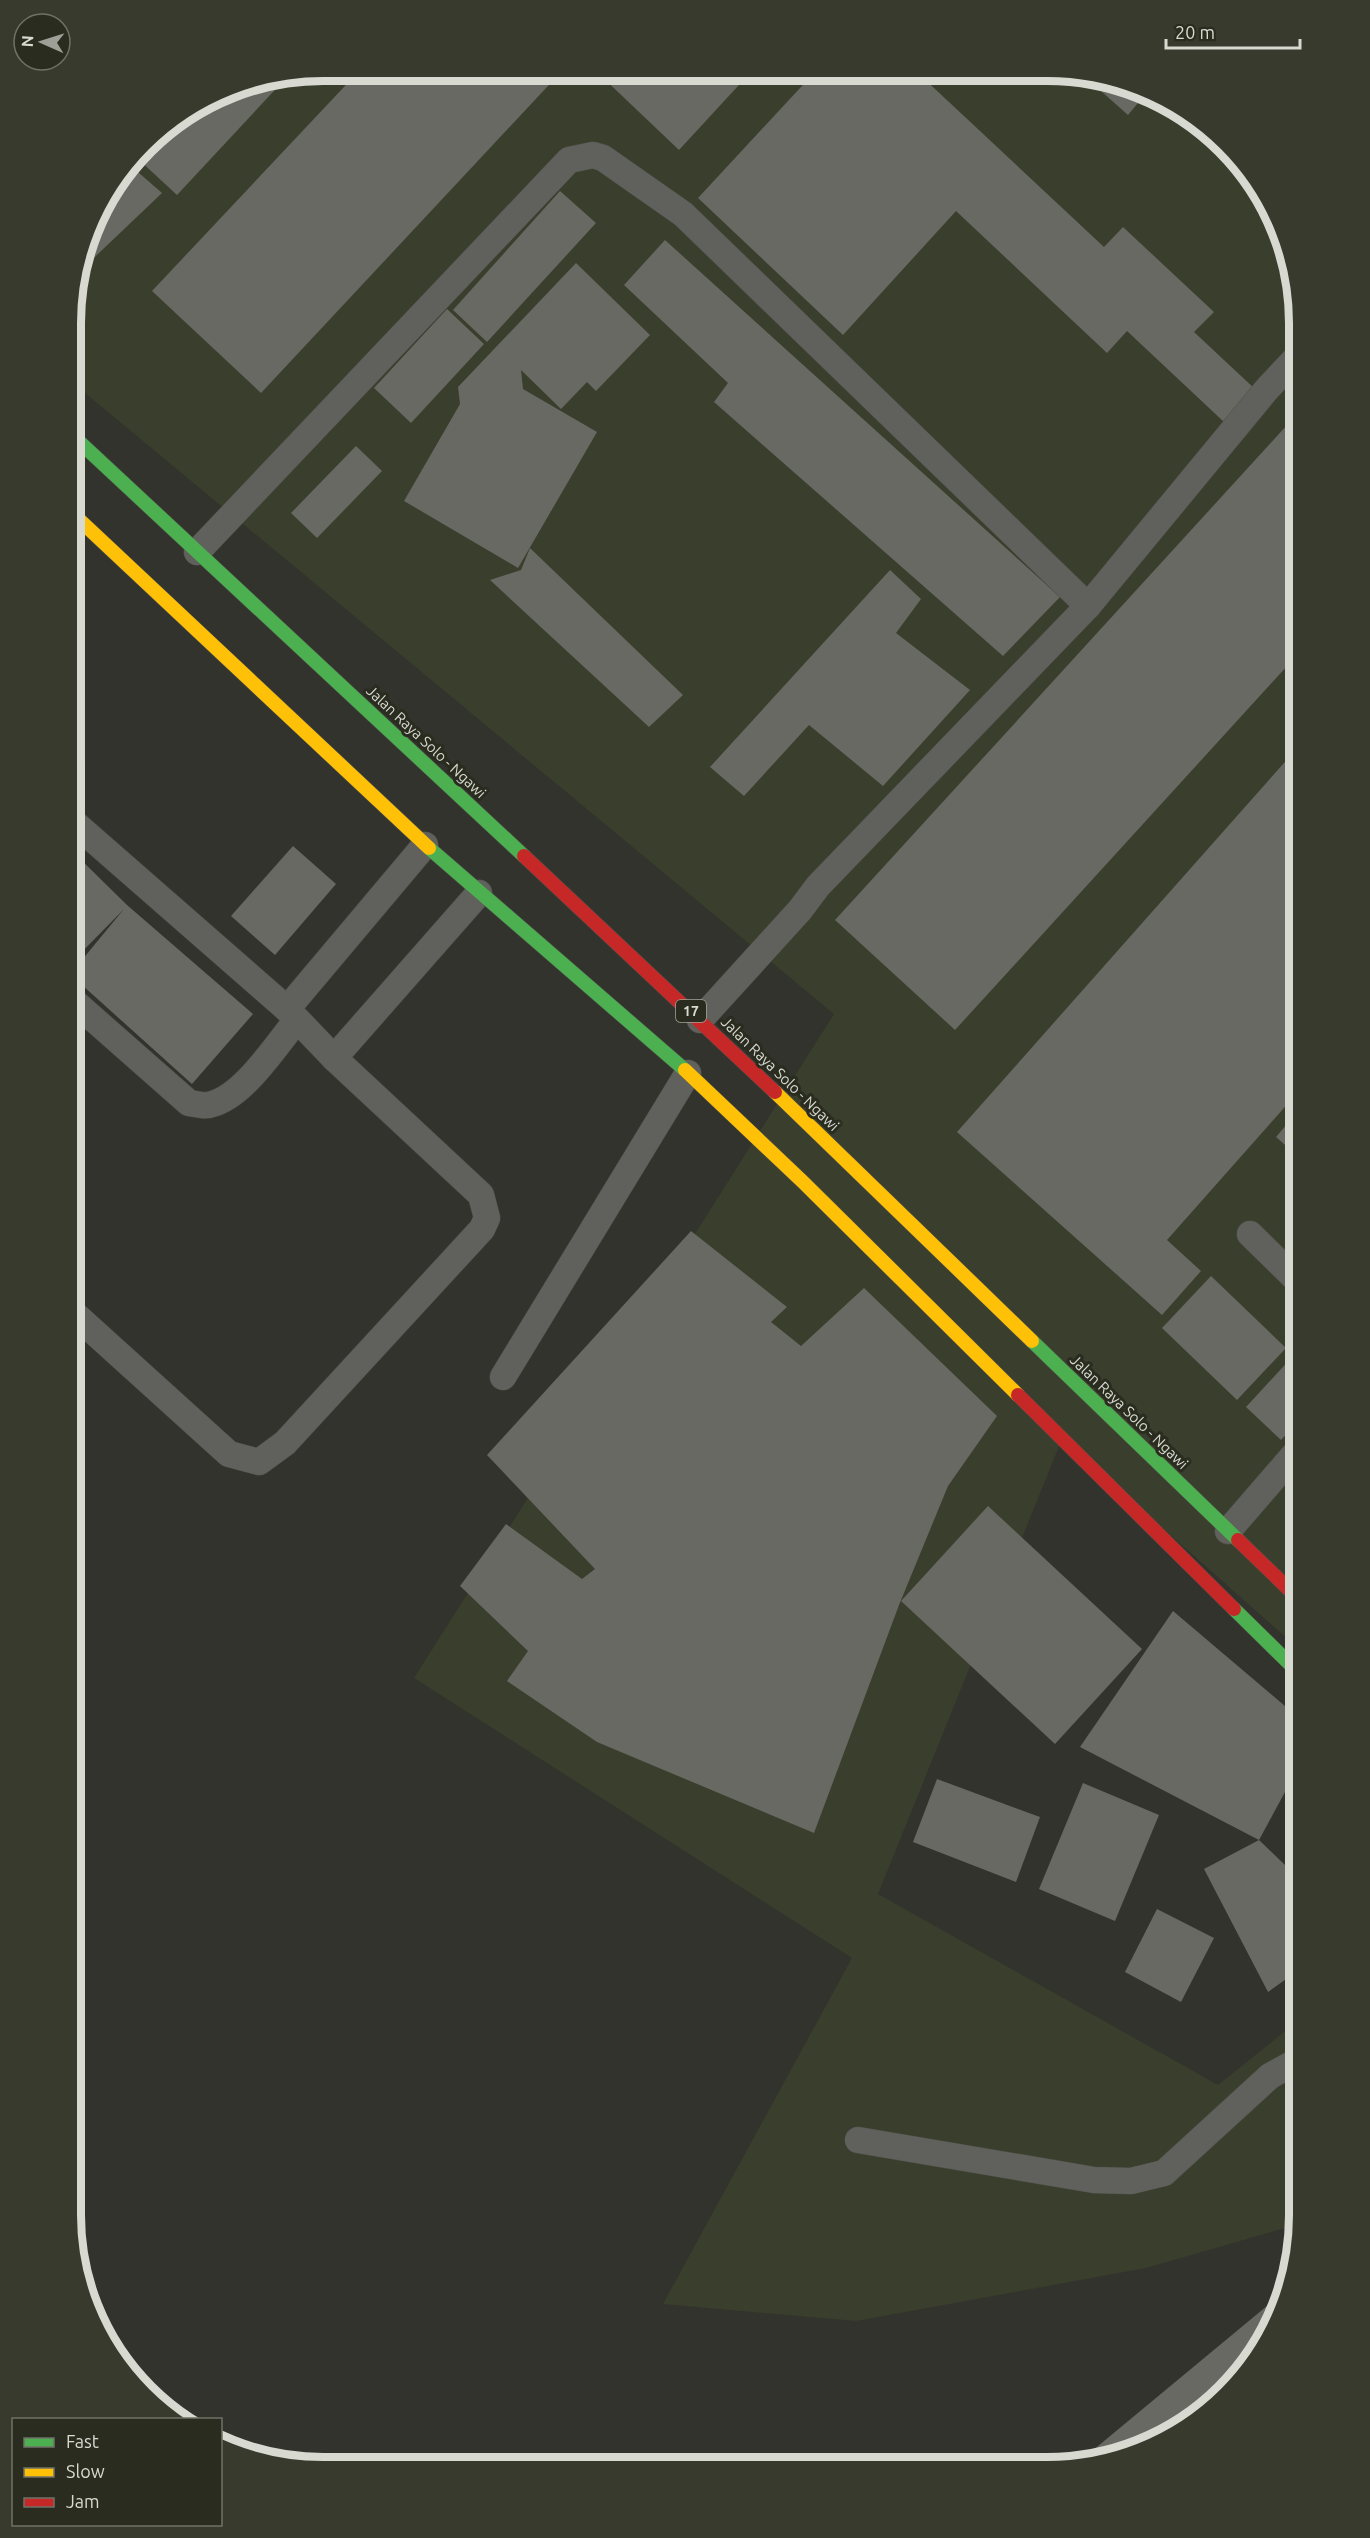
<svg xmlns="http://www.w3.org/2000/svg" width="1370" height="2538" viewBox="0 0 1370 2538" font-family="Ubuntu,sans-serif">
	<rect width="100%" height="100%" fill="#32332c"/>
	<!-- built -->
	<path fill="#3a3e2c" d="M 323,71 L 1096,75 L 1159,96 L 1213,133 L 1257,183 L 1286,242 L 1299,323 L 1299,1649 L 1062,1439 L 878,1894 L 1218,2085 L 1299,2020 L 1299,2224 L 1146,2268 L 856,2321 L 663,2304 L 852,1958 L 414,1678 L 834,1014 L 73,383 L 73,290 L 97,211 L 156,133 L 226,90 Z"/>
	<!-- building -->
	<g fill="#686963">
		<path d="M 359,71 L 561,72 L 261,393 L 152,291 Z"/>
		<path d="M 597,72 L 750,73 L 679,150 Z"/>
		<path d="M 813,74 L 919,74 L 1104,247 L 1123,227 L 1214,312 L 1194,332 L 1255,389 L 1224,422 L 1127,331 L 1107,353 L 956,211 L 843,335 L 698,198 Z"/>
		<path d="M 1083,75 L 1096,75 L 1147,92 L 1128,115 Z"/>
		<path d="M 286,78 L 177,195 L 137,158 L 156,133 L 226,90 Z"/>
		<path d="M 131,166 L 162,193 L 78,273 L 97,211 Z"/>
		<path d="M 560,191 L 596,223 L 487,342 L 453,310 Z"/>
		<path d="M 665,240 L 1060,597 L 1003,656 L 714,402 L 728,383 L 624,285 Z"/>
		<path d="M 576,263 L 650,335 L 596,391 L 587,382 L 561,409 L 521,370 L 523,389 L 597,432 L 518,568 L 404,501 L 460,404 L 458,387 Z"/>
		<path d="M 447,309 L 484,344 L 411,423 L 374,388 Z"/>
		<path d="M 1288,424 L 1299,434 L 1299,653 L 955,1030 L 835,920 Z"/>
		<path d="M 356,446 L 382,471 L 317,538 L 291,513 Z"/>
		<path d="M 530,548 L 683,695 L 649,727 L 490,580 L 521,570 Z"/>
		<path d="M 890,570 L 921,599 L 896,633 L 970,690 L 883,786 L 809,725 L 744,796 L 710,767 Z"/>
		<path d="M 1299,746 L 1299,1091 L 1167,1240 L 1201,1271 L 1162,1315 L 957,1132 Z"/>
		<path d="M 293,846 L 336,884 L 275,955 L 231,916 Z"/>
		<path d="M 72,851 L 127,905 L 253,1014 L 192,1084 L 72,976 L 72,972 L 124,909 L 72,962 Z"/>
		<path d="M 1299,1110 L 1299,1157 L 1276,1137 Z"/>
		<path d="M 691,1231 L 787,1307 L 771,1322 L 801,1346 L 864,1288 L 997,1416 L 948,1486 L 899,1605 L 814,1833 L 597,1742 L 507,1681 L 528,1651 L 460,1586 L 506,1524 L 582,1579 L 595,1569 L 487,1455 Z"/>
		<path d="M 1211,1276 L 1286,1348 L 1237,1400 L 1162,1328 Z"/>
		<path d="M 1294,1355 L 1299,1360 L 1299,1421 L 1281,1440 L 1246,1407 Z"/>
		<path d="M 988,1506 L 1142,1649 L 1055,1744 L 901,1601 Z"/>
		<path d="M 1173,1611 L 1299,1718 L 1299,1766 L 1259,1840 L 1080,1747 Z"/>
		<path d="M 937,1779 L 1040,1817 L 1016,1882 L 913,1842 Z"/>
		<path d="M 1083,1783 L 1159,1815 L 1115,1921 L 1039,1889 Z"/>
		<path d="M 1259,1840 L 1285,1865 L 1299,1853 L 1299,1970 L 1268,1992 L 1204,1869 Z"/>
		<path d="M 1157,1909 L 1214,1938 L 1181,2002 L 1125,1972 Z"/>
		<path d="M 1299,2097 L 1299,2129 L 1285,2105 Z"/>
		<path d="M 1285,2291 L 1280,2312 L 1247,2369 L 1188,2425 L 1128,2454 L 1089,2461 L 1086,2456 Z"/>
	</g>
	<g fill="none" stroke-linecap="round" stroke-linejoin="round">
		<!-- lane casing -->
		<g stroke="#4f504a" stroke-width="27">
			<g id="lane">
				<path d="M 197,552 L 569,160 L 593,155 L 603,158 L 683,214 L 1088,606"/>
				<path d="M 72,1000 L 189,1103 C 197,1104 205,1107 212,1104 C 244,1096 276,1045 297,1020"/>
				<path d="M 287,1009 L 425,845"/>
				<path d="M 700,1020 L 800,910 L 818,886 L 1088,606 L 1267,389 L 1299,355"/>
				<path d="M 334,1058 L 479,893"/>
				<path d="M 1250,1234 L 1299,1282"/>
				<path d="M 71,1311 L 229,1454 L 259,1462 L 285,1443 L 482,1229 L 487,1218 L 481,1195 L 334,1058 L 287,1009 L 72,821"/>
				<path d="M 503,1377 L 688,1073"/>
				<path d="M 1228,1531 L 1299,1449"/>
				<path d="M 858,2140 L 1094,2180 L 1131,2181 L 1164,2173 L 1270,2076 L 1299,2060"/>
			</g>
		</g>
		<!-- fast casing -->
		<g stroke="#4f504a" stroke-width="15">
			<g id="fast">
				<path d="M 72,435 L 524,856"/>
				<path d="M 429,848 L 685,1070"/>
				<path d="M 1032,1341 L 1238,1540"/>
				<path d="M 1234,1609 L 1299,1673"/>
			</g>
		</g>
		<!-- slow casing -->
		<g stroke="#4f504a" stroke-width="15">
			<g id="slow">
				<path d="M 72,513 L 429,848"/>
				<path d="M 685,1070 L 803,1182 L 1018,1395"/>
				<path d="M 775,1092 L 1032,1341"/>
			</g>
		</g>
		<!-- jam casing -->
		<g stroke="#4f504a" stroke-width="15">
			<g id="jam">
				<path d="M 524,856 L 775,1092"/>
				<path d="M 1018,1395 L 1234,1609"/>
				<path d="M 1238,1540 L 1299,1599"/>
			</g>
		</g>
		<!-- lane -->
		<use href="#lane" stroke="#60615c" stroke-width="26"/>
		<!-- fast -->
		<use href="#fast" stroke="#4caf50" stroke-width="14"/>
		<!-- slow -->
		<use href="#slow" stroke="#ffc107" stroke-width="14"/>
		<!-- jam -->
		<use href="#jam" stroke="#c62828" stroke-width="14"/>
	</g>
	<g text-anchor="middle" stroke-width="6" stroke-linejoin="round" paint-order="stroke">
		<!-- shield labels -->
		<rect fill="#292c1f" stroke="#a4a69c" stroke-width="1.5" x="676" y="1000" width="30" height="22" rx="4.5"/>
		<g font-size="14" font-weight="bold" fill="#d8dad2">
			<text x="691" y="1016">17</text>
		</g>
		<!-- street labels -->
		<g font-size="15" fill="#d8dad2" stroke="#292c1f">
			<text transform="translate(426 742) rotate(43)" y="5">Jalan Raya Solo - Ngawi</text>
			<text transform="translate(780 1074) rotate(44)" y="5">Jalan Raya Solo - Ngawi</text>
			<text transform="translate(1129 1412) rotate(44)" y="5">Jalan Raya Solo - Ngawi</text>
		</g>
	</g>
	<!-- crop -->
	<path d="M0 0H1370V2538H0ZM323 81H1047A242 242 0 0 1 1289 323V2215A242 242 0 0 1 1047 2457H323A242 242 0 0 1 81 2215V323A242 242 0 0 1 323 81Z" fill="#373a2d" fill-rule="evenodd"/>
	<path fill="none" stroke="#d8dad2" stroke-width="8" d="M323 81H1047A242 242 0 0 1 1289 323V2215A242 242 0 0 1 1047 2457H323A242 242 0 0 1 81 2215V323A242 242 0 0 1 323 81Z"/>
	<!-- legend -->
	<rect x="12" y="2418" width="210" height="108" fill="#292c1f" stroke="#6f7267" stroke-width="1.5"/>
	<rect x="24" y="2438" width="30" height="9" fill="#4caf50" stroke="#6f7267" stroke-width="1.5"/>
	<text x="66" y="2448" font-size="18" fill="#d8dad2">Fast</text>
	<rect x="24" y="2468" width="30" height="9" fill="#ffc107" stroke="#6f7267" stroke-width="1.5"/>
	<text x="66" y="2478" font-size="18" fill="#d8dad2">Slow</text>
	<rect x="24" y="2498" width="30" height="9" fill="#c62828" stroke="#6f7267" stroke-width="1.5"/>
	<text x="66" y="2508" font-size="18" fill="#d8dad2">Jam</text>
	<!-- north arrow -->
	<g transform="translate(42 42) rotate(273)"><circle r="28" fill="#292c1f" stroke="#6f7267" stroke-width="1.5"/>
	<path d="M0-4.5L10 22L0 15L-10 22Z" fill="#9ea098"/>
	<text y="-9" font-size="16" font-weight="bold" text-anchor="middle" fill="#d8dad2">N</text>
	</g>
	<!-- scale -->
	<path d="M1166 39v9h134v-9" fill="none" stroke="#d8dad2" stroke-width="3"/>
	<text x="1175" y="39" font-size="18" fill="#d8dad2" stroke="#292c1f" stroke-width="4.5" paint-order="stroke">20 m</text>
</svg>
